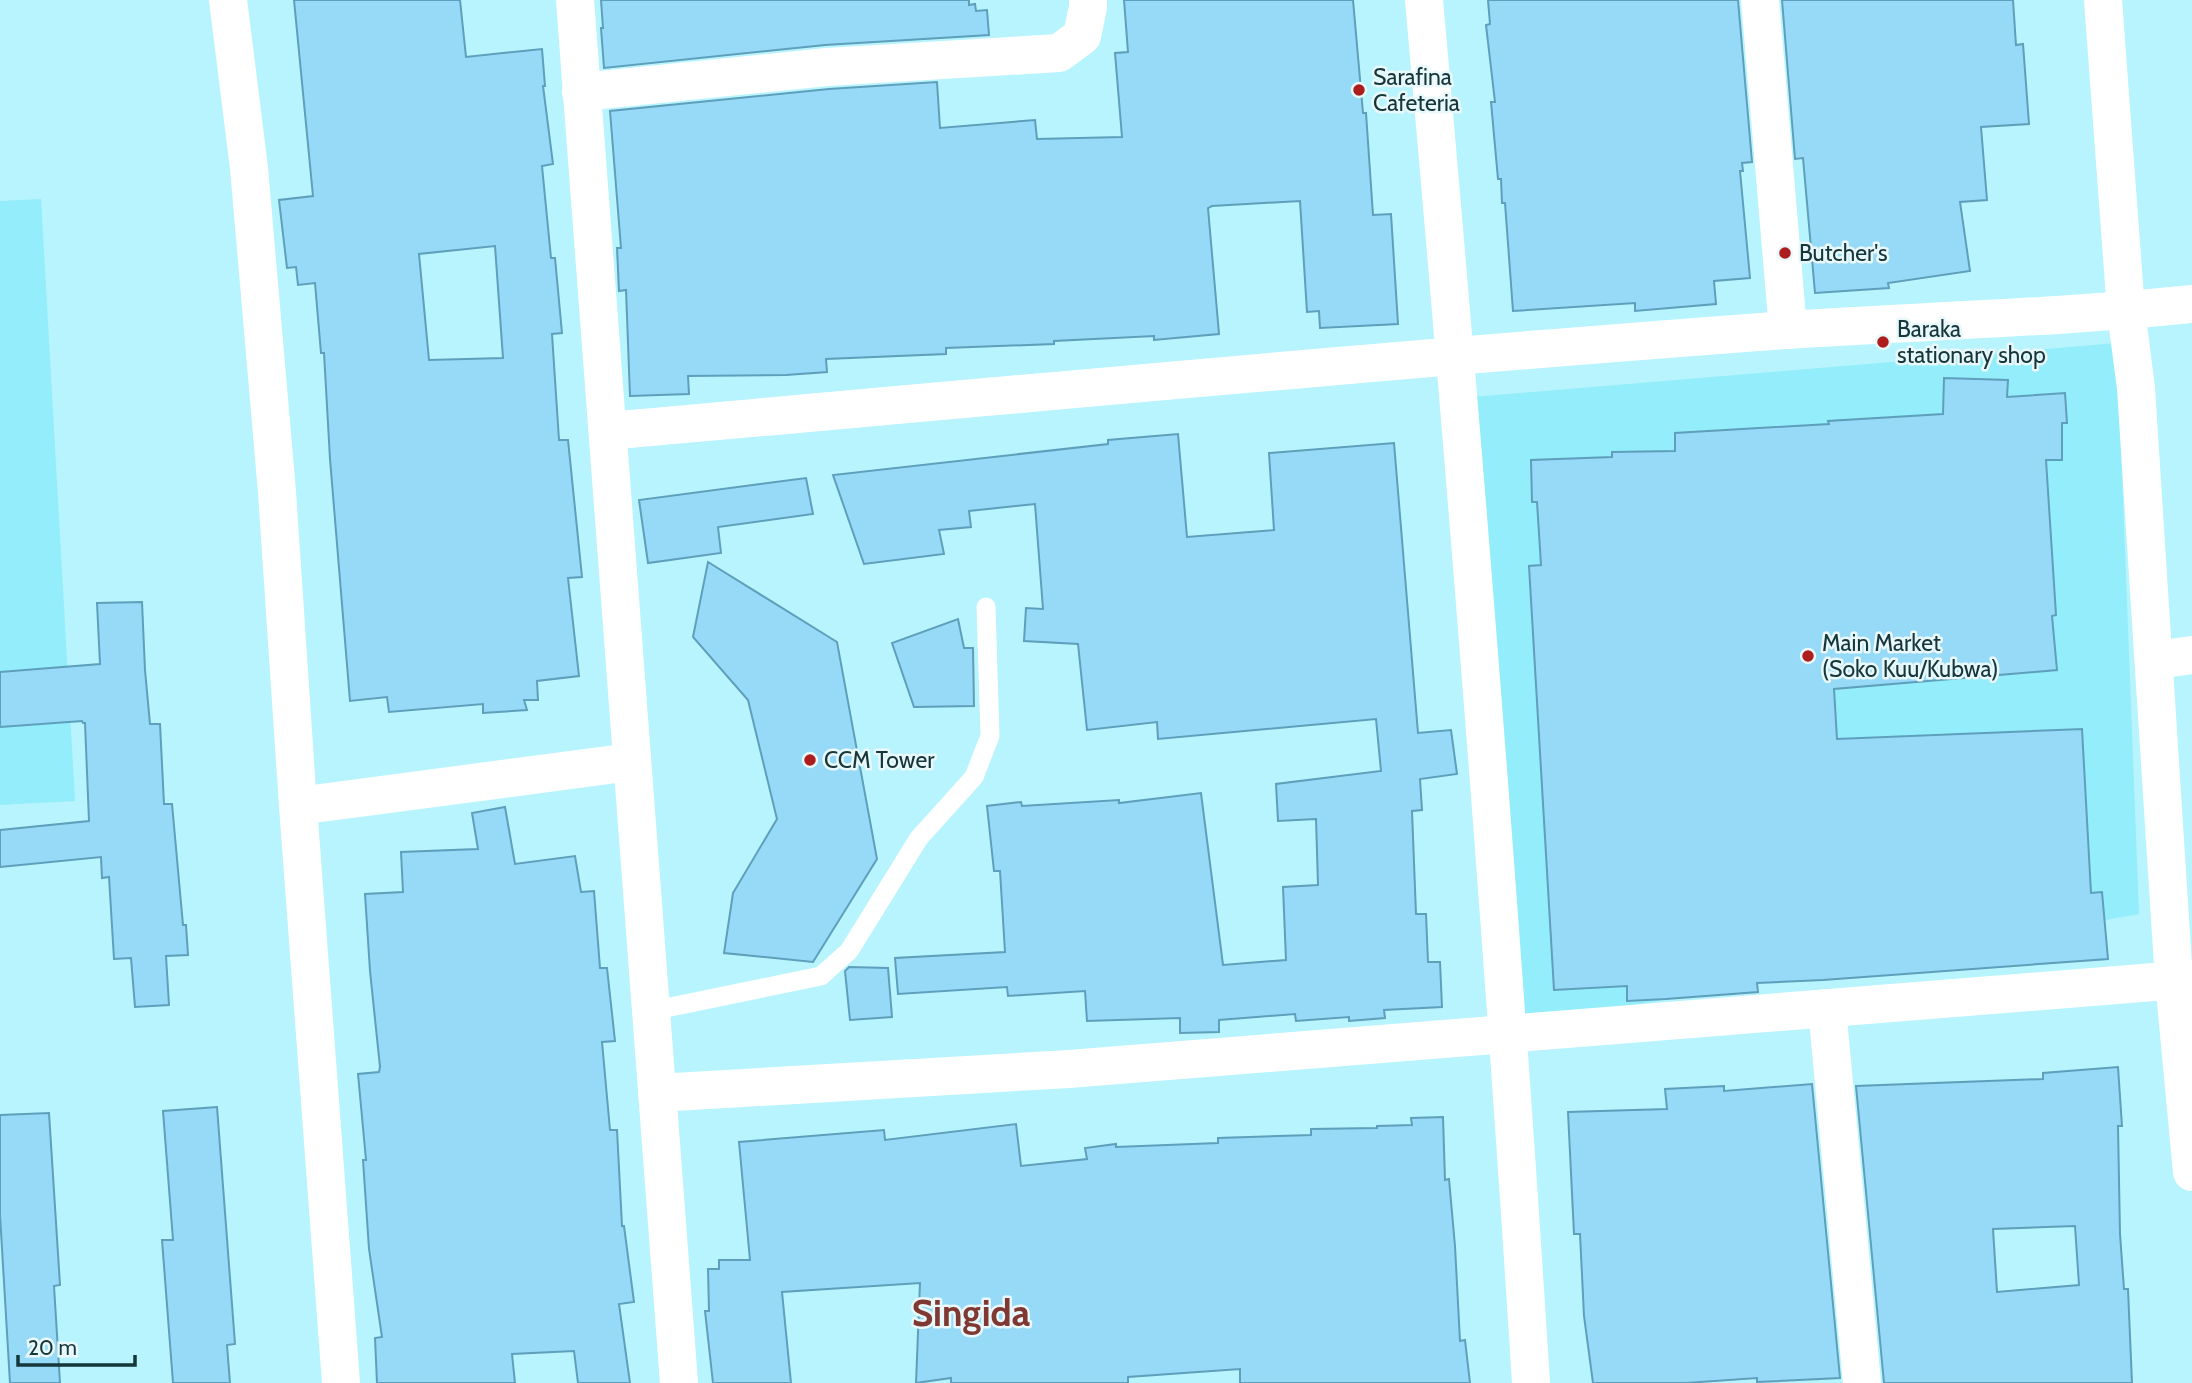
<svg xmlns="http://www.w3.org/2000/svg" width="2192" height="1383" viewBox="0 0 2192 1383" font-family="Cabin,sans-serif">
	<rect width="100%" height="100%" fill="#b7f4fd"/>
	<!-- built -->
	<g fill="#93edfa">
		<path d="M 41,199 L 75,801 L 0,805 L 0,201 Z"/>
		<path d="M 2117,343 L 2139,914 L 1524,1025 L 1461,398 Z"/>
	</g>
	<!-- building -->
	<g fill="#97daf7" stroke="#5e9fbb" stroke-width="2" fill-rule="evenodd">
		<path d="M 294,0 L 460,0 L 466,57 L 542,49 L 545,86 L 543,86 L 553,164 L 542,166 L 551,258 L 555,258 L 562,333 L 552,334 L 559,440 L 568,440 L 582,577 L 568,578 L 579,676 L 537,681 L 538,700 L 524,700 L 527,710 L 483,713 L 483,704 L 389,712 L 387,697 L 350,701 L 330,459 L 324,353 L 321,353 L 315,283 L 298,285 L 296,267 L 287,268 L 279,200 L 313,196 ZM 495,246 L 503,358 L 429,360 L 419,254 Z"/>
		<path d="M 601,0 L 969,0 L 969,5 L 975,4 L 976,11 L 987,10 L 989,35 L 825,45 L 604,68 L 601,28 L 603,28 Z"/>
		<path d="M 1124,0 L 1353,0 L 1363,113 L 1366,113 L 1373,215 L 1391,214 L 1398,324 L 1320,328 L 1319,311 L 1307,312 L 1300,201 L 1212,206 L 1208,208 L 1219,334 L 1154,340 L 1154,336 L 1054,341 L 1054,344 L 946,348 L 946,354 L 826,359 L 827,372 L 786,375 L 688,376 L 689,394 L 630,396 L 626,290 L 619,291 L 617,248 L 621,248 L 610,111 L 829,89 L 937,82 L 940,128 L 1035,120 L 1037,139 L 1122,137 L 1115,53 L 1128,52 Z"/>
		<path d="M 1488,0 L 1738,0 L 1752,162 L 1742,163 L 1743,171 L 1740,171 L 1750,278 L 1714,281 L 1716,304 L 1635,311 L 1635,303 L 1513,311 L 1505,203 L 1502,203 L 1501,179 L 1498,179 L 1491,102 L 1495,102 L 1486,25 L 1490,24 Z"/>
		<path d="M 1782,0 L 2013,0 L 2016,45 L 2023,44 L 2029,124 L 1981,127 L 1987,200 L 1960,202 L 1970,271 L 1888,283 L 1889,288 L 1815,293 L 1803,158 L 1795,159 Z"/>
		<path d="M 1944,378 L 2008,380 L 2007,397 L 2065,393 L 2067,423 L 2062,423 L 2062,460 L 2046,460 L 2056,615 L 2052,616 L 2057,670 L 1834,689 L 1837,739 L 2082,729 L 2091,893 L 2102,892 L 2108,959 L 1823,980 L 1757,983 L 1758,992 L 1666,999 L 1627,1001 L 1627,986 L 1554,990 L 1529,566 L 1541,565 L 1537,502 L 1532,502 L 1531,460 L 1612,457 L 1612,452 L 1675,451 L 1675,433 L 1829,424 L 1828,421 L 1943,414 Z"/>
		<path d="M 1178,434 L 1187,537 L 1274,530 L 1269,453 L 1394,443 L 1418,733 L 1451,730 L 1457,774 L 1420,779 L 1422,810 L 1412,811 L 1416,914 L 1426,914 L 1428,962 L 1440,962 L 1442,1007 L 1384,1010 L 1385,1018 L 1349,1021 L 1349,1017 L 1296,1021 L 1295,1014 L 1219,1020 L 1219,1032 L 1180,1033 L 1180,1018 L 1087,1021 L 1085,991 L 1008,996 L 1007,987 L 898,994 L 895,958 L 1005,952 L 1000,871 L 994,871 L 987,806 L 1021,802 L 1022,806 L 1119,800 L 1119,803 L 1201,793 L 1223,965 L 1286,960 L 1283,887 L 1318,885 L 1316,819 L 1278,821 L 1276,784 L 1381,771 L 1376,719 L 1158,739 L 1157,722 L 1087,730 L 1078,644 L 1024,641 L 1026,608 L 1043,609 L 1035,504 L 969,511 L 971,527 L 939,530 L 944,554 L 864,564 L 833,475 L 1108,444 L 1108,440 Z"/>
		<path d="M 806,478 L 813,514 L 718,527 L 721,553 L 648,563 L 639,500 Z"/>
		<path d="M 708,562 L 837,642 L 877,859 L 813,962 L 724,953 L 733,893 L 777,819 L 748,700 L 693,637 Z"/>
		<path d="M 142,602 L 145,670 L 150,724 L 160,724 L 164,804 L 172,804 L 183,925 L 186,925 L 188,955 L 166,956 L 169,1005 L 135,1007 L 131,958 L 114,959 L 109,877 L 102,878 L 101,857 L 0,867 L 0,830 L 89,821 L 85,723 L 83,723 L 82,721 L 0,727 L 0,672 L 100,664 L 97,603 Z"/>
		<path d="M 958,619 L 964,648 L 973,648 L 974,706 L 914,707 L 892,643 Z"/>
		<path d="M 505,807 L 515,864 L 575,856 L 581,892 L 594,891 L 600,968 L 607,968 L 615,1041 L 602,1042 L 610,1130 L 617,1130 L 622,1226 L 624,1226 L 634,1302 L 619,1304 L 630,1383 L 578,1383 L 574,1351 L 512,1354 L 515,1383 L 377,1383 L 375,1338 L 382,1337 L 369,1249 L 363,1160 L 366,1160 L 358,1074 L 379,1072 L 380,1067 L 370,971 L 365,894 L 403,892 L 401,852 L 478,849 L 472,813 Z"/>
		<path d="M 849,967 L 888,968 L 892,1017 L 850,1020 L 845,971 Z"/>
		<path d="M 2118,1067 L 2122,1126 L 2118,1126 L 2120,1234 L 2124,1289 L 2128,1289 L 2132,1383 L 1884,1383 L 1856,1086 L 2043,1079 L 2043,1073 ZM 2075,1226 L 2079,1285 L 1997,1292 L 1993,1229 Z"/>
		<path d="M 1812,1084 L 1840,1378 L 1757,1382 L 1757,1378 L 1686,1383 L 1593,1383 L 1584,1316 L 1580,1234 L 1574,1234 L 1568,1112 L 1667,1109 L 1665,1089 L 1724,1086 L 1724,1091 Z"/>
		<path d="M 217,1107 L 235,1344 L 227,1345 L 230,1383 L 173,1383 L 162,1240 L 173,1240 L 163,1111 Z"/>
		<path d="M 49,1113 L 60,1285 L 54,1286 L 60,1383 L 10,1383 L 0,1215 L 0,1115 Z"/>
		<path d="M 1443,1117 L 1445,1180 L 1449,1179 L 1455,1246 L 1460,1341 L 1465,1340 L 1470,1383 L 1240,1383 L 1240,1369 L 1128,1377 L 1128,1383 L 951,1383 L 951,1378 L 916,1383 L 920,1283 L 782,1292 L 791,1383 L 713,1383 L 705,1311 L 709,1311 L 708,1269 L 719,1269 L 719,1260 L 750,1260 L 739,1142 L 884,1130 L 885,1140 L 1016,1124 L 1021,1166 L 1087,1159 L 1085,1148 L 1116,1144 L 1116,1147 L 1218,1143 L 1218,1138 L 1311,1135 L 1311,1129 L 1377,1128 L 1377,1126 L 1412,1125 L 1411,1118 Z"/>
	</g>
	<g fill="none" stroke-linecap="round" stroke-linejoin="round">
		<!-- service -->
		<path stroke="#fff" stroke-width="19" d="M 651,1011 L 821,976 L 849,951 L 919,838 L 974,777 L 990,736 L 986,607"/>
		<!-- minor -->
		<g stroke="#fff" stroke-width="38">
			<path d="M 228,0 L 249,168 L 277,492 L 298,806 L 341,1383"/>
			<path d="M 575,0 L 679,1383"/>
			<path d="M 1424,0 C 1465,461 1502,921 1531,1383"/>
			<path d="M 1760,0 L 1788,330"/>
			<path d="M 2103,0 L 2126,311 L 2136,388 L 2174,981 L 2192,1172"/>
			<path d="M 581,92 L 827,67 L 1059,53 L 1082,36 L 1088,7 L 1088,0"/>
			<path d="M 608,431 C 1001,396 1393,359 1786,330 C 1921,321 2057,318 2192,304"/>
			<path d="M 2155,660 L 2192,655"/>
			<path d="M 298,806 L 631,762"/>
			<path d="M 1827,1008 L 1862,1383"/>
			<path d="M 657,1093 L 1069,1069 L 2192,979"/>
		</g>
	</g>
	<!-- markers -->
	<g fill="#ae1d1d" stroke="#e9f8fa" stroke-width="2.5">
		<circle cx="1359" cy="90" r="7"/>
		<circle cx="1785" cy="253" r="7"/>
		<circle cx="1883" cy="342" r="7"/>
		<circle cx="1808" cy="656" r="7"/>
		<circle cx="810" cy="760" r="7"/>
	</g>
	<g text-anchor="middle" stroke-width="5" stroke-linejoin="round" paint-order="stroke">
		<!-- poi labels -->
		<g font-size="23" fill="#15363b" stroke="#e9f8fa" text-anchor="start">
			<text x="1373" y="85">Sarafina<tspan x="1373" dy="26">Cafeteria</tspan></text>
			<text x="1799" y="261">Butcher's</text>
			<text x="1897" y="337">Baraka<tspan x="1897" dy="26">stationary shop</tspan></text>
			<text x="1822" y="651">Main Market<tspan x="1822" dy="26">(Soko Kuu/Kubwa)</tspan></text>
			<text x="824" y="768">CCM Tower</text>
		</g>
		<!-- town labels -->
		<g font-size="37" font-weight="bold" fill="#7f3832" stroke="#e9f8fa">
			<text x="971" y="1326">Singida</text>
		</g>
	</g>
	<!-- scale -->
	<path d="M18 1355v10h117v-10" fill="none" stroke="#15363b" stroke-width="3.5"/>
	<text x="28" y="1355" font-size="21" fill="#15363b" stroke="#e9f8fa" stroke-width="5" paint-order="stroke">20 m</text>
</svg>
